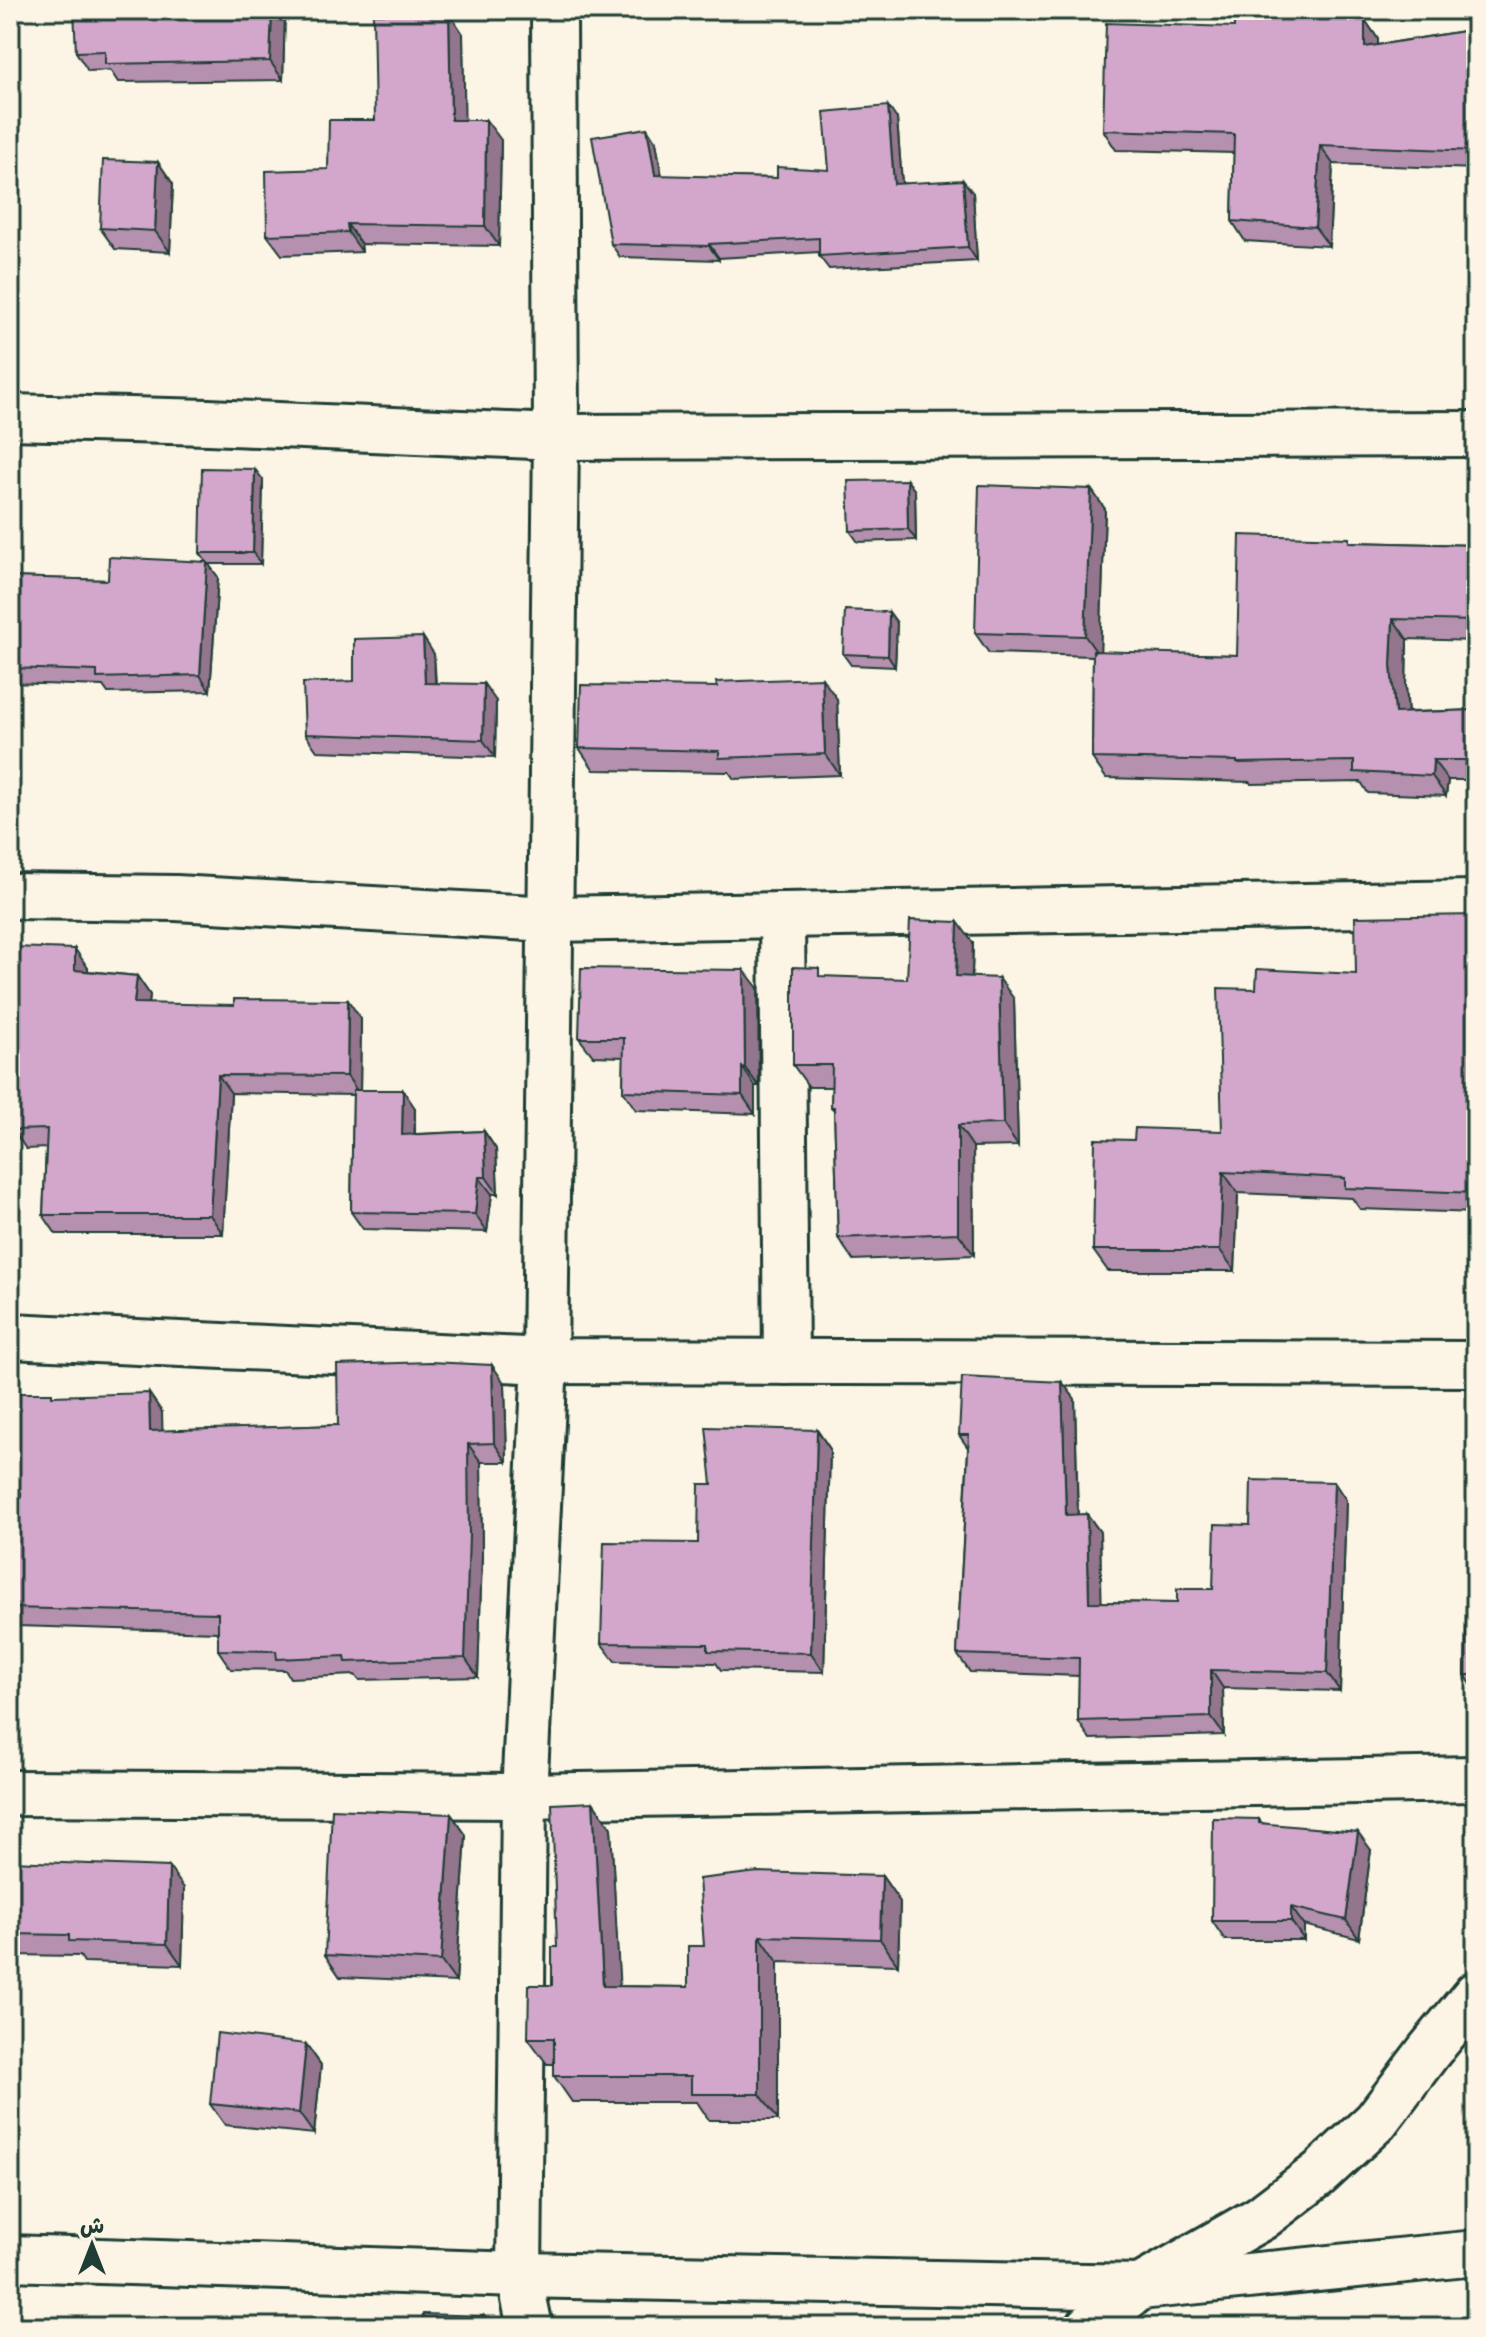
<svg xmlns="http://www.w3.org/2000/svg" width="1486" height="2337" viewBox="0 0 1486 2337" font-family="Pangolin,'Playpen Sans Arabic',sans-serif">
	<rect width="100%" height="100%" fill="#fcf5e5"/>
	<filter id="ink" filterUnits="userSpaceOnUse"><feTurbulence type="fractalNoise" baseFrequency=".0125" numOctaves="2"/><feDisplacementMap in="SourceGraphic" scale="16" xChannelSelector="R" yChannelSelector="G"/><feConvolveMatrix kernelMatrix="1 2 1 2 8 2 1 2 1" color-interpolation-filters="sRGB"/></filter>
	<g filter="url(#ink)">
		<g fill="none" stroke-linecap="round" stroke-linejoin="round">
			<!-- minor casing -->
			<g stroke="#1f3d34" stroke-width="50">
				<g id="minor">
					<path d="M 10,417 L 209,422 L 556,437 L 1476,434"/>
					<path d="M 10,896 L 176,898 L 550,919 L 1476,903"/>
					<path d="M 782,915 L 786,1362"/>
					<path d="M 10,1336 L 545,1361 L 1476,1364"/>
					<path d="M 10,1793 L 524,1796 L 1476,1779"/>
					<path d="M 10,2258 L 519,2275 L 1140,2287 L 1476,2253"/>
					<path d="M 530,2327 L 519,2275 L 524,1796 L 545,1361 L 556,437 L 554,10"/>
					<path d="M 1089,2327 L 1140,2287 L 1261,2218 L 1320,2173 L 1376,2121 L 1429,2051 L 1476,1994"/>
				</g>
			</g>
			<!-- minor -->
			<use href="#minor" stroke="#fcf5e5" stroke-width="44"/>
		</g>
		<!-- wall -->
		<g fill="#b590af" stroke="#1f3d34" stroke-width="2">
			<path d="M 285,11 L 283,80 L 118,82 L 110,70 L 88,71 L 76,52 Z"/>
			<path d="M 449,13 L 463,34 L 464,120 L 501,140 L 499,246 L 361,244 L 362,252 L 282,255 L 267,235 L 328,169 L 375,120 Z"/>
			<path d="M 1365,20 L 1378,39 L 1378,45 L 1476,29 L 1476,169 L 1333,164 L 1329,246 L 1245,241 L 1232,221 L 1234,153 L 1116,150 L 1103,130 L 1234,27 Z"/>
			<path d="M 897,119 L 902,183 L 973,193 L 977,261 L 829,269 L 819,256 L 819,252 L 719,258 L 719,260 L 620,257 L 611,244 L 656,142 L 662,176 L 777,178 L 829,170 Z"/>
			<path d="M 158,162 L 173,184 L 170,252 L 115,249 L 100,228 Z"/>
			<path d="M 263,480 L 261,564 L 208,564 L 218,577 L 210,691 L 108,693 L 103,686 L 10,683 L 10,577 L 108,580 L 206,562 L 200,553 Z"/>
			<path d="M 907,480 L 915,491 L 916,540 L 858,542 L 850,531 Z"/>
			<path d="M 1091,489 L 1105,509 L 1100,652 L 1237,655 L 1352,542 L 1476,545 L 1476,641 L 1407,639 L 1406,686 L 1408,712 L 1476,710 L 1476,780 L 1448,780 L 1446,796 L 1368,793 L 1361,782 L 1251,784 L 1250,782 L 1106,778 L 1092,758 L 1093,656 L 989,653 L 975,633 Z"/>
			<path d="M 889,612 L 897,623 L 895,667 L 851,665 L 843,654 Z"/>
			<path d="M 434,654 L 436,683 L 496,701 L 495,757 L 317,751 L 305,734 L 354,681 Z"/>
			<path d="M 837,699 L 840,775 L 734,779 L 729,772 L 594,770 L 579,748 Z"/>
			<path d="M 1476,915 L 1476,1213 L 1360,1209 L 1352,1198 L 1238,1193 L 1235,1271 L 1108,1271 L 1093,1250 L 1134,1140 L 1222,1131 L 1256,989 L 1356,974 Z"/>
			<path d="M 973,943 L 972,977 L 1014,999 L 1018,1146 L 973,1147 L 974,1255 L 853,1260 L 838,1238 L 834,1110 L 831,1107 L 832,1087 L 809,1087 L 793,1065 L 907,979 Z"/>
			<path d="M 10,947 L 88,968 L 88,971 L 137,976 L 150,995 L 149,1004 L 361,1019 L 360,1090 L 415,1108 L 415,1134 L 484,1131 L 496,1149 L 498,1194 L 492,1194 L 487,1232 L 363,1229 L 351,1212 L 353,1095 L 231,1093 L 223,1234 L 56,1234 L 43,1215 L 46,1148 L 26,1149 L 13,1130 L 12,1111 L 10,1111 Z"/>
			<path d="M 758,988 L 759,1086 L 755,1086 L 755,1114 L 636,1110 L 623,1091 L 624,1057 L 593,1056 L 579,1038 Z"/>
			<path d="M 1062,1382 L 1075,1399 L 1078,1515 L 1087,1514 L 1100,1532 L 1101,1602 L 1177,1603 L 1213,1589 L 1250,1525 L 1346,1500 L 1340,1691 L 1223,1688 L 1224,1735 L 1090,1739 L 1078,1721 L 1079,1676 L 970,1672 L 957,1654 L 968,1448 L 959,1435 Z"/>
			<path d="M 505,1384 L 507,1462 L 481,1462 L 482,1554 L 478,1677 L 359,1680 L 355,1675 L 290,1678 L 285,1670 L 231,1669 L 218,1650 L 218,1632 L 16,1626 L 10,1617 L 10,1563 L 18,1512 L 10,1512 L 10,1393 L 54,1396 L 162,1412 L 162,1431 L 338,1425 Z"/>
			<path d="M 1476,1428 L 1476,1692 L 1465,1675 L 1476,1516 Z"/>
			<path d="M 817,1430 L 830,1449 L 824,1672 L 721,1670 L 716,1663 L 615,1661 L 601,1643 L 698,1543 L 712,1484 Z"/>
			<path d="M 593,1802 L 611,1828 L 619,1986 L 688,1987 L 704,1946 L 882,1876 L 900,1902 L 898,1965 L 778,1962 L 778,2120 L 709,2120 L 697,2102 L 572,2102 L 554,2076 L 554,2064 L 547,2064 L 528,2038 L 552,1985 L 557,1947 Z"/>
			<path d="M 451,1814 L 466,1835 L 456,1982 L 340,1977 L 325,1955 Z"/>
			<path d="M 1259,1819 L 1262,1823 L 1371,1850 L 1359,1939 L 1304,1925 L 1304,1940 L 1225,1940 L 1212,1921 Z"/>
			<path d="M 10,1861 L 184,1888 L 182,1965 L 84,1962 L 80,1956 L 10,1955 Z"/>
			<path d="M 306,2044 L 321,2065 L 314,2134 L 225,2125 L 210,2104 Z"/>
		</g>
		<!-- shaded-wall -->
		<g fill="#94758e" stroke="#1f3d34" stroke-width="2">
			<path d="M 272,10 L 284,10 L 285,11 L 283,80 L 270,61 Z"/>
			<path d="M 449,13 L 463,34 L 465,140 L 451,120 Z"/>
			<path d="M 1365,20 L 1378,39 L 1378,66 L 1365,47 Z"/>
			<path d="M 888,106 L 897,119 L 903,197 L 894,184 Z"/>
			<path d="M 486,120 L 501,140 L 499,246 L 485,226 Z"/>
			<path d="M 647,128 L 656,142 L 664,189 L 655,175 Z"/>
			<path d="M 1320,145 L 1333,164 L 1329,246 L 1315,227 Z"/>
			<path d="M 158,162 L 173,184 L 170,252 L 155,231 Z"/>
			<path d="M 963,180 L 973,193 L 977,261 L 968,247 Z"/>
			<path d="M 347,224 L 361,244 L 362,252 L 348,232 Z"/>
			<path d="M 709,244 L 719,258 L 719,260 L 709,246 Z"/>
			<path d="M 255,469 L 263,480 L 261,564 L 253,553 Z"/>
			<path d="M 907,480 L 915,491 L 916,540 L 908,529 Z"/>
			<path d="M 1091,489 L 1105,509 L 1100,657 L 1085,636 Z"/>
			<path d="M 207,562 L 218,577 L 210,691 L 200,675 Z"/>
			<path d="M 889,612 L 897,623 L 895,667 L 888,656 Z"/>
			<path d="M 1393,619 L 1407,639 L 1406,686 L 1409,733 L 1395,713 L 1391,665 Z"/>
			<path d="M 423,637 L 434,654 L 436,700 L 425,683 Z"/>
			<path d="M 822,678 L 837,699 L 840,775 L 825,754 Z"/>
			<path d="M 484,684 L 496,701 L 495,757 L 483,740 Z"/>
			<path d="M 1433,760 L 1448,780 L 1446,796 L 1432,776 Z"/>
			<path d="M 958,922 L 973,943 L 971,998 L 956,976 Z"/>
			<path d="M 75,949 L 88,968 L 88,989 L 75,970 Z"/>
			<path d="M 744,970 L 758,988 L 759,1086 L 745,1068 Z"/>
			<path d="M 137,976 L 150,995 L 147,1022 L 134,1003 Z"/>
			<path d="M 999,978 L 1014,999 L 1018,1146 L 1003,1124 Z"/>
			<path d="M 348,1000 L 361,1019 L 360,1095 L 347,1076 Z"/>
			<path d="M 742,1067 L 755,1086 L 755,1114 L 742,1095 Z"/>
			<path d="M 218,1075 L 231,1093 L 223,1234 L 210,1215 Z"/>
			<path d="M 403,1090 L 415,1108 L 414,1152 L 402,1135 Z"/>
			<path d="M 958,1125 L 973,1147 L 974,1255 L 958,1233 Z"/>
			<path d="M 484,1131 L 496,1149 L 498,1194 L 486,1177 Z"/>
			<path d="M 1223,1172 L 1238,1193 L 1235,1271 L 1220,1250 Z"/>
			<path d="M 479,1177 L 492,1194 L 487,1232 L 475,1214 Z"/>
			<path d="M 492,1365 L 505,1384 L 507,1462 L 494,1443 Z"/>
			<path d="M 1062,1382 L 1075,1399 L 1078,1533 L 1066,1515 Z"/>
			<path d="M 149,1393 L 162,1412 L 163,1450 L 150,1431 Z"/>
			<path d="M 817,1430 L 830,1449 L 824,1672 L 811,1653 Z"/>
			<path d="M 468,1444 L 481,1462 L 482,1554 L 478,1677 L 465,1658 Z"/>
			<path d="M 1334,1482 L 1346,1500 L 1340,1691 L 1327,1673 Z"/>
			<path d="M 1087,1514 L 1100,1532 L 1102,1620 L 1089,1602 Z"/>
			<path d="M 1211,1670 L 1223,1688 L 1224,1735 L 1211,1717 Z"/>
			<path d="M 593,1802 L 611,1828 L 621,2012 L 603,1986 Z"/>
			<path d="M 451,1814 L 466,1835 L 456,1982 L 441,1961 Z"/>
			<path d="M 1358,1832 L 1371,1850 L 1359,1939 L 1346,1920 Z"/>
			<path d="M 169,1867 L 184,1888 L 182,1965 L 167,1944 Z"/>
			<path d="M 882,1876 L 900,1902 L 898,1965 L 880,1939 Z"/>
			<path d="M 1291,1907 L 1304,1925 L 1304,1940 L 1291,1921 Z"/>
			<path d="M 760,1936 L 778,1962 L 778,2120 L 760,2094 Z"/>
			<path d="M 306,2044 L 321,2065 L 314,2134 L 299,2113 Z"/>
			<path d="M 484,2316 L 491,2327 L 483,2327 Z"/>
		</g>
		<!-- building -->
		<g fill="#d3a7cb" stroke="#1f3d34" stroke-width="2">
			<path d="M 74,10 L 272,10 L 270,61 L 105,64 L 105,51 L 76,52 Z"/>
			<path d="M 449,13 L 451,120 L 486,120 L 485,226 L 347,224 L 348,232 L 267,235 L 266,171 L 328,169 L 329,120 L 375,120 L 373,14 Z"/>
			<path d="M 1234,17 L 1365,20 L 1365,47 L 1476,29 L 1476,151 L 1320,145 L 1315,227 L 1232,221 L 1234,134 L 1103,130 L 1106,23 L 1234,27 Z"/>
			<path d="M 888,106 L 894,184 L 963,180 L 968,247 L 819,256 L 819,238 L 709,244 L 709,246 L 611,244 L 592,137 L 647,128 L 655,175 L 777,178 L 777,167 L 829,170 L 824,112 Z"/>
			<path d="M 103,160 L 158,162 L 155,231 L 100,228 Z"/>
			<path d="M 202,468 L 255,469 L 253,553 L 200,553 Z"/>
			<path d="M 907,480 L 908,529 L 850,531 L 848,481 Z"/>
			<path d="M 979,485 L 1091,489 L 1085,636 L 975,633 Z"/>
			<path d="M 1240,535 L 1349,538 L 1349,542 L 1476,545 L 1476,621 L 1393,619 L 1391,665 L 1395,713 L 1476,710 L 1476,760 L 1433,760 L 1432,776 L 1354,772 L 1354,761 L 1237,763 L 1237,761 L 1092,758 L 1093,651 L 1237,655 Z"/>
			<path d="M 109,557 L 207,562 L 200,675 L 97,678 L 97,671 L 10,668 L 10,577 L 108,580 Z"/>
			<path d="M 845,610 L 889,612 L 888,656 L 843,654 Z"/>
			<path d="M 423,637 L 425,683 L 484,684 L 483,740 L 305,734 L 303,683 L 354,681 L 354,639 Z"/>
			<path d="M 822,678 L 825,754 L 719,758 L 719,751 L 579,748 L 581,685 L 717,687 L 716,682 Z"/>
			<path d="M 1476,915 L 1476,1193 L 1345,1188 L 1345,1178 L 1223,1172 L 1220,1250 L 1093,1250 L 1095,1139 L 1134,1140 L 1135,1128 L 1222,1131 L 1218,988 L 1256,989 L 1257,969 L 1356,974 L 1355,917 Z"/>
			<path d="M 910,920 L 958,922 L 956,976 L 999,978 L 1003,1124 L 958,1125 L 958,1233 L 838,1238 L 834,1107 L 831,1107 L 832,1065 L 793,1065 L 793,967 L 819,968 L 819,976 L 907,979 Z"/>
			<path d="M 10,947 L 75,949 L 75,970 L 137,976 L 134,1003 L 234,1005 L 234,999 L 348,1000 L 347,1076 L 218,1075 L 210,1215 L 43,1215 L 47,1129 L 13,1130 L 12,1093 L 10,1093 Z"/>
			<path d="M 581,968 L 744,970 L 745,1068 L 742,1067 L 742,1095 L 623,1091 L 624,1038 L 579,1038 Z"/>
			<path d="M 353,1090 L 403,1090 L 402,1135 L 484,1131 L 486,1177 L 479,1177 L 475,1214 L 351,1212 Z"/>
			<path d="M 430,1362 L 492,1365 L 494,1443 L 468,1444 L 469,1535 L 465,1658 L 346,1662 L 345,1656 L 277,1659 L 276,1651 L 218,1650 L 218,1613 L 10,1608 L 10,1563 L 21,1493 L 10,1493 L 10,1393 L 52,1393 L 52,1396 L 149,1393 L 150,1431 L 338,1425 L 337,1365 Z"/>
			<path d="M 962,1377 L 1062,1382 L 1066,1515 L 1087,1514 L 1089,1602 L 1177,1603 L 1177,1589 L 1213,1589 L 1215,1524 L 1250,1525 L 1251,1480 L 1334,1482 L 1327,1673 L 1211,1670 L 1211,1717 L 1078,1721 L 1079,1658 L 957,1654 L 969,1435 L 959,1435 Z"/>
			<path d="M 706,1427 L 817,1430 L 811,1653 L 708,1651 L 708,1644 L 601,1643 L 604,1542 L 698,1543 L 699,1484 L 712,1484 Z"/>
			<path d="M 1476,1428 L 1476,1675 L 1465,1675 L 1469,1516 L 1476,1516 Z"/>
			<path d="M 593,1802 L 603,1986 L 688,1987 L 688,1946 L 704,1946 L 699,1879 L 758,1872 L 882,1876 L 880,1939 L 760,1936 L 760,2094 L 691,2094 L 691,2076 L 554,2076 L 554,2038 L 528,2038 L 529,1985 L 552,1985 L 552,1947 L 557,1947 L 552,1804 Z"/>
			<path d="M 332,1809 L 451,1814 L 441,1961 L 325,1955 Z"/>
			<path d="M 1213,1818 L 1259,1819 L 1259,1823 L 1358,1832 L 1346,1920 L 1291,1907 L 1291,1921 L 1212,1921 Z"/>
			<path d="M 10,1861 L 169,1867 L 167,1944 L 69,1941 L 69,1935 L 10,1934 Z"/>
			<path d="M 217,2033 L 306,2044 L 299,2113 L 210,2104 Z"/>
			<path d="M 423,2314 L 484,2316 L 483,2327 L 422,2327 Z"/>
		</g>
	</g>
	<!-- margin -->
	<rect width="1486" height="2337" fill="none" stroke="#fcf5e5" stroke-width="40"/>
	<rect x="20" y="20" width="1446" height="2297" fill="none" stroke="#1f3d34" stroke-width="3" filter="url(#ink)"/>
	<!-- north arrow -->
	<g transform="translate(92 2245)" stroke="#fcf5e5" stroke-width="6" paint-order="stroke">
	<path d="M0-6L14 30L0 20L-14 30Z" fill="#1f3d34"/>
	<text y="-12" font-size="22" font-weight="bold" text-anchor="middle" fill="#1f3d34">ش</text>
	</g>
</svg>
